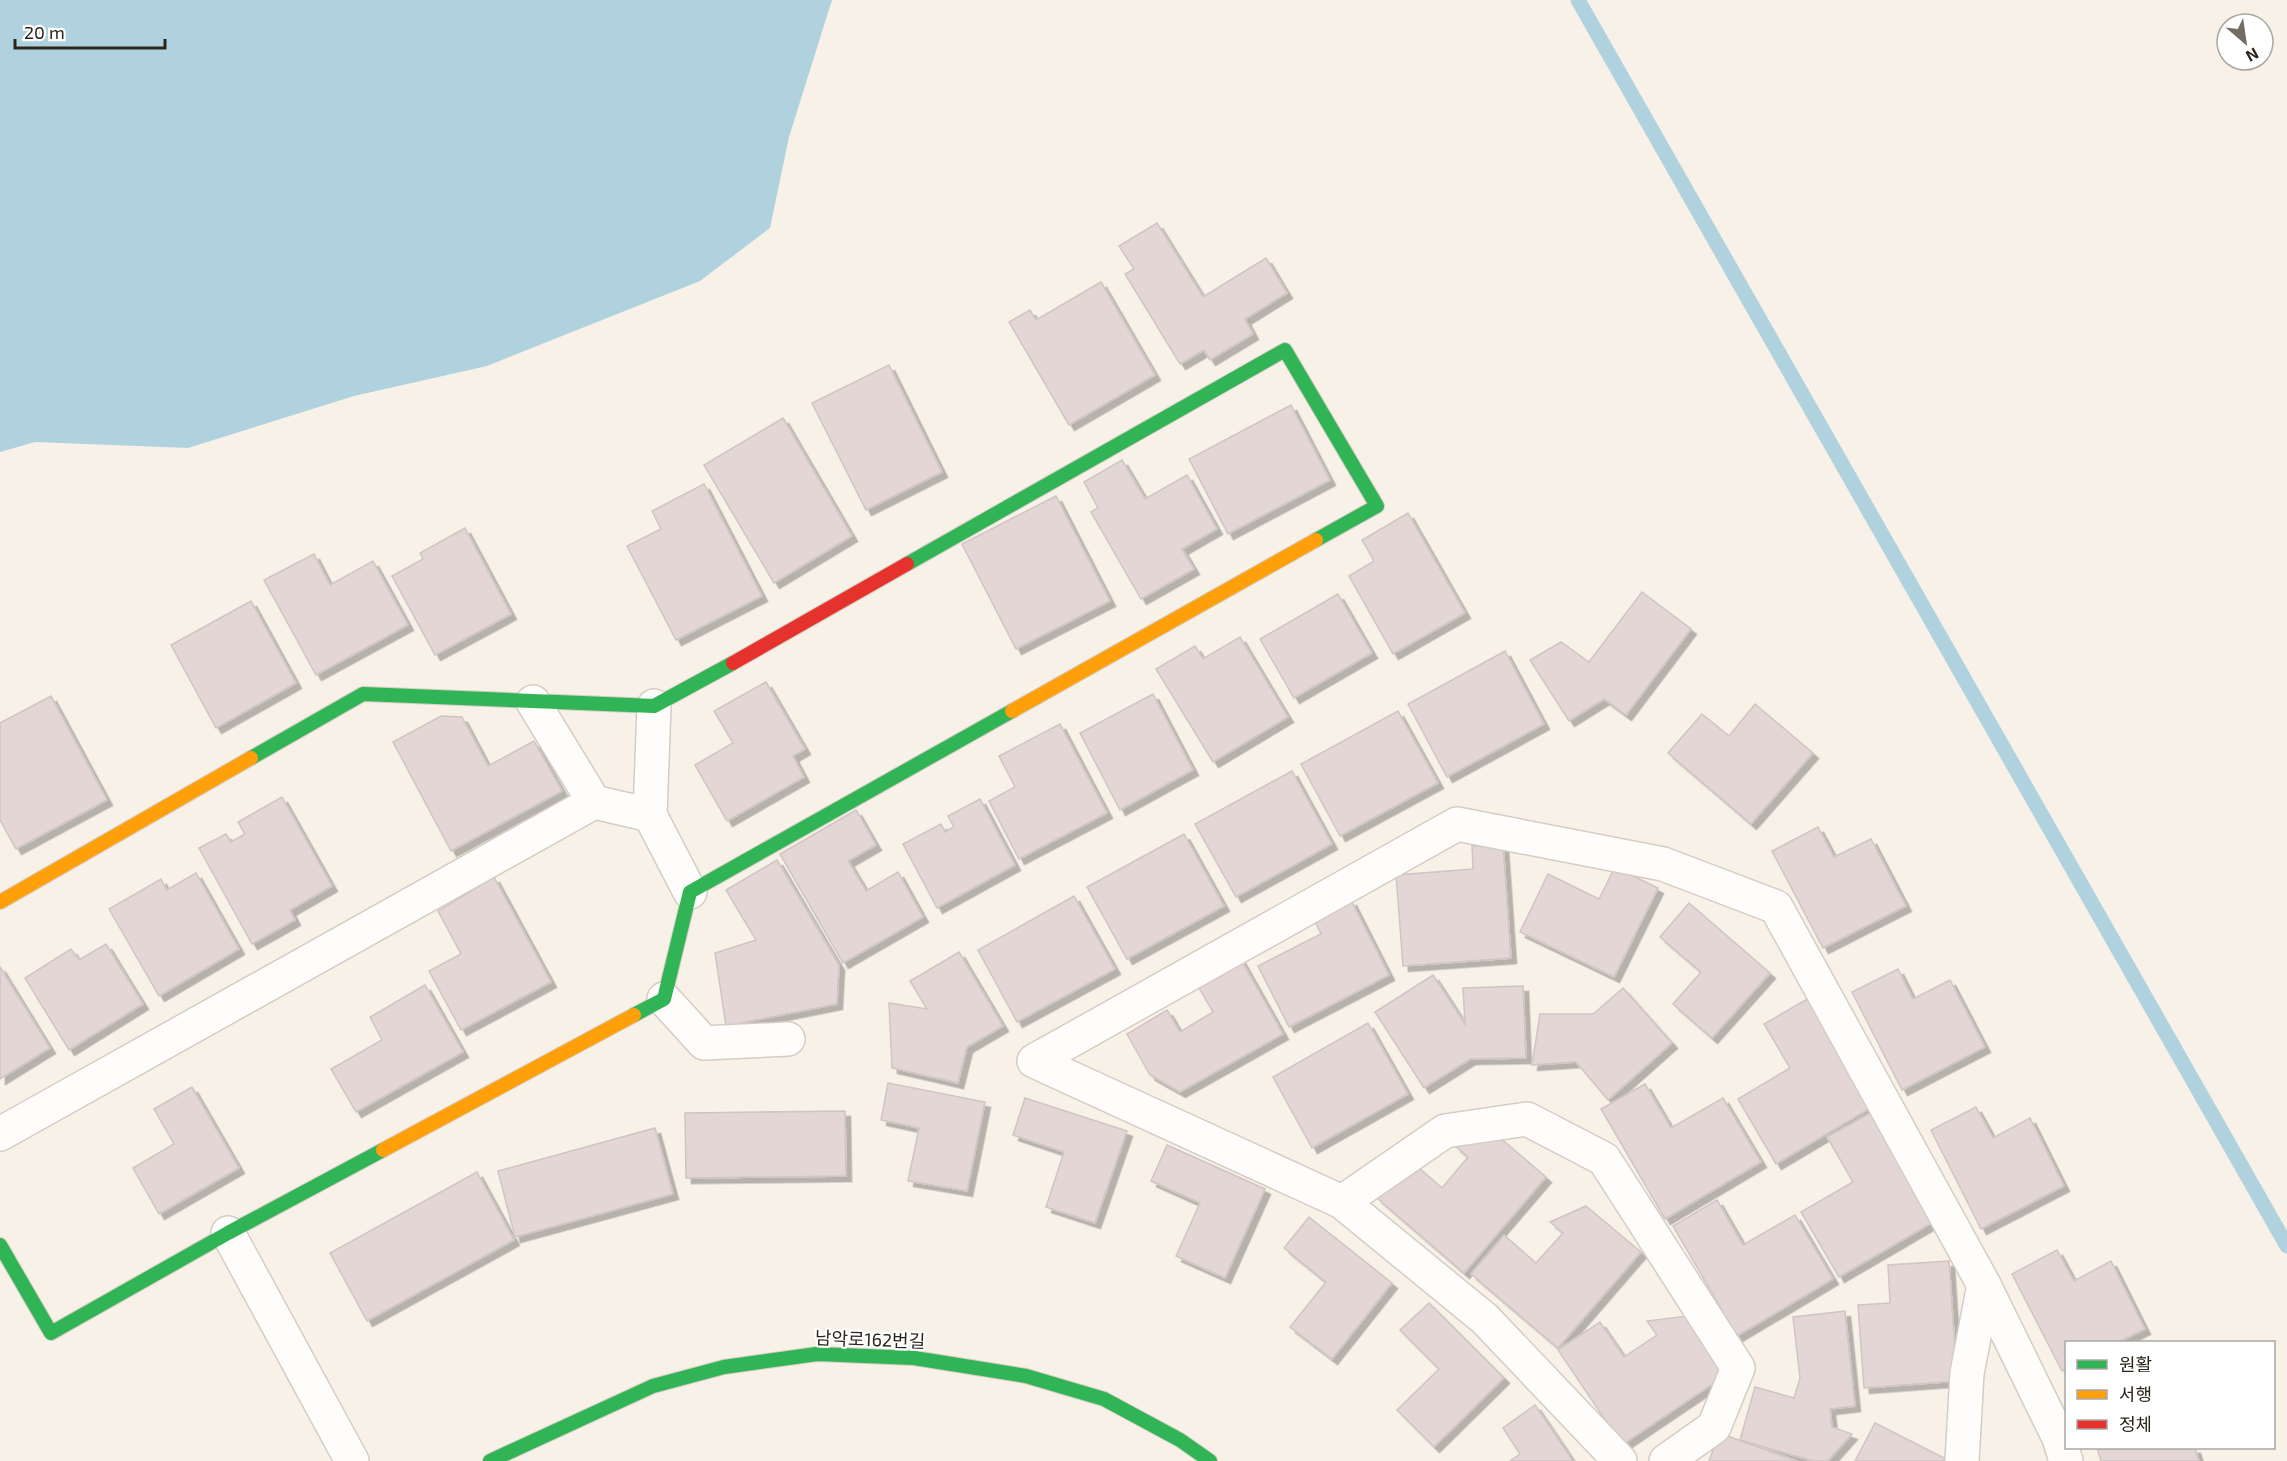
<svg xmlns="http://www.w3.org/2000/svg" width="2287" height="1461" viewBox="0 0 2287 1461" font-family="'Exo 2','Noto Sans KR',sans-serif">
	<defs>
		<filter id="shadow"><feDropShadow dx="5.5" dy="5.5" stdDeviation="0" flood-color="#0004"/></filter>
	</defs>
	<rect width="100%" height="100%" fill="#f8f1e8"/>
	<!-- water -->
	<path fill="#b0d2df" d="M 0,0 L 832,0 L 789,137 L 770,228 L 700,281 L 487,366 L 354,396 L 188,448 L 35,442 L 0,452 Z"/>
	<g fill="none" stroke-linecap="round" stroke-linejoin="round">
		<!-- stream -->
		<path stroke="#b0d2df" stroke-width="15" d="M 1578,0 L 2287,1246"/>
	</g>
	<!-- building -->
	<g fill="#e3d6d5" stroke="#cfc5c3" stroke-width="1.5" filter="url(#shadow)">
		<path d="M 1157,223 L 1203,297 L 1266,258 L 1287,293 L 1245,319 L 1253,334 L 1210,360 L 1204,350 L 1180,364 L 1125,274 L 1134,269 L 1119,246 Z"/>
		<path d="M 1101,282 L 1155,375 L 1069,425 L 1009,322 L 1030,310 L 1036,320 Z"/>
		<path d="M 889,365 L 942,472 L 866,510 L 812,403 Z"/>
		<path d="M 1291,405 L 1330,480 L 1228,534 L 1189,459 Z"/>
		<path d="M 783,418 L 852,536 L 774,583 L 704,465 Z"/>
		<path d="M 1122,460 L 1145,499 L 1187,475 L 1217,529 L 1182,549 L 1194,569 L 1141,599 L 1091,512 L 1098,508 L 1084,482 Z"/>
		<path d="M 704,484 L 762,596 L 676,640 L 627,546 L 661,529 L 652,511 Z"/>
		<path d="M 1056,496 L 1110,601 L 1016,649 L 962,544 Z"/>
		<path d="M 1408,513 L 1465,613 L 1393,654 L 1349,576 L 1374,561 L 1362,540 Z"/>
		<path d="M 465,528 L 511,614 L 435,655 L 392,576 L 423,559 L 420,553 Z"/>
		<path d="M 314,554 L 330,585 L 373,561 L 408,625 L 316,675 L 264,580 Z"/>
		<path d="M 1642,592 L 1691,629 L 1626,715 L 1604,699 L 1569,721 L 1530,660 L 1561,642 L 1589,662 Z"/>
		<path d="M 1338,594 L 1372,653 L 1294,698 L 1260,639 Z"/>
		<path d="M 251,601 L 296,683 L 216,728 L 171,645 Z"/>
		<path d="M 1240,637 L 1288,717 L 1213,762 L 1156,669 L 1195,646 L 1203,659 Z"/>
		<path d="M 1505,651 L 1544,724 L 1447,777 L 1408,704 Z"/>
		<path d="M 766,682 L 805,749 L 793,756 L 804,777 L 727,821 L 695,765 L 733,743 L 714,711 Z"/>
		<path d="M 1153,694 L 1193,770 L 1120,810 L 1080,733 Z"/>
		<path d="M 51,696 L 107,800 L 16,849 L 0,820 L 0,723 Z"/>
		<path d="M 1755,704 L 1813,753 L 1751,824 L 1668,753 L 1702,714 L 1729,736 Z"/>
		<path d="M 1398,711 L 1438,783 L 1340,836 L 1301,764 Z"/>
		<path d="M 441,716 L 462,717 L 488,766 L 534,741 L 562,791 L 451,851 L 393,742 Z"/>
		<path d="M 1060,724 L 1107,813 L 1019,859 L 989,801 L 1015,787 L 999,756 Z"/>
		<path d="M 1292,771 L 1332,844 L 1236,897 L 1195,824 Z"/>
		<path d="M 282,797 L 332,886 L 290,910 L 295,920 L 252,944 L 199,848 L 226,834 L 231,842 L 245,834 L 238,822 Z"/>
		<path d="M 980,799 L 1015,865 L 937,908 L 903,844 L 941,824 L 945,832 L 954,827 L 948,816 Z"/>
		<path d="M 856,810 L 876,845 L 848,861 L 866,891 L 898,872 L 923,917 L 843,963 L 780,854 Z"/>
		<path d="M 1818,827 L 1834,857 L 1871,839 L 1906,906 L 1823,948 L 1772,851 Z"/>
		<path d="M 1184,834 L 1224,906 L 1127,959 L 1087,887 Z"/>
		<path d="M 1503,844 L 1511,958 L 1403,966 L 1396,875 L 1473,869 L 1472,846 Z"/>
		<path d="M 777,860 L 839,965 L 837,1004 L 726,1026 L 715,953 L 756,940 L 726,890 Z"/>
		<path d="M 1615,867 L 1658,888 L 1614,977 L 1520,932 L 1548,874 L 1599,899 Z"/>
		<path d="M 196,873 L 239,949 L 159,996 L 109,909 L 161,879 L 167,890 Z"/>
		<path d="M 494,877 L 551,982 L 461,1030 L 429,971 L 461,954 L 438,911 Z"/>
		<path d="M 1074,896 L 1115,969 L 1017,1022 L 978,950 Z"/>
		<path d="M 1351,900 L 1389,975 L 1289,1027 L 1258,966 L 1321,934 L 1314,919 Z"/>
		<path d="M 1689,903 L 1770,973 L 1712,1038 L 1673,1004 L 1701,972 L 1660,937 Z"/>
		<path d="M 106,944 L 143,1004 L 69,1050 L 25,978 L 71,949 L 79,960 Z"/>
		<path d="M 959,952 L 1003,1026 L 967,1047 L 958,1083 L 892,1068 L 889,1003 L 927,1009 L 910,981 Z"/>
		<path d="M 1239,956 L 1283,1034 L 1180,1092 L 1150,1075 L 1127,1034 L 1167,1010 L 1180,1032 L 1213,1012 L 1195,981 Z"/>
		<path d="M 0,967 L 50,1048 L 0,1079 Z"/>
		<path d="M 1898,969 L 1913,999 L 1950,980 L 1985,1047 L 1902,1090 L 1852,992 Z"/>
		<path d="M 1433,975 L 1465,1024 L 1463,988 L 1523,986 L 1526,1058 L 1470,1059 L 1424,1088 L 1375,1012 Z"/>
		<path d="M 425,985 L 463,1052 L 356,1112 L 331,1069 L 382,1040 L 370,1017 Z"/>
		<path d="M 1623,988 L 1672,1043 L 1608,1100 L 1576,1062 L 1532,1065 L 1540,1014 L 1593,1014 Z"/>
		<path d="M 1809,998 L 1872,1107 L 1776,1164 L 1738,1099 L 1790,1068 L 1764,1024 Z"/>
		<path d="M 1368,1023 L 1408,1094 L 1312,1148 L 1273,1077 Z"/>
		<path d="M 888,1083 L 985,1102 L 967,1191 L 908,1181 L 919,1128 L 881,1120 Z"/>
		<path d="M 1645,1084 L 1671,1128 L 1723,1098 L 1761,1162 L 1665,1219 L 1601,1109 Z"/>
		<path d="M 192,1087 L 239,1168 L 159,1214 L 133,1168 L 174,1144 L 154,1109 Z"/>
		<path d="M 1025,1098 L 1127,1131 L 1095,1223 L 1046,1207 L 1064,1152 L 1013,1135 Z"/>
		<path d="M 1976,1107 L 1993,1138 L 2030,1118 L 2064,1186 L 1981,1229 L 1931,1130 Z"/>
		<path d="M 845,1111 L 846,1176 L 686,1178 L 685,1113 Z"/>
		<path d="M 1872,1112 L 1935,1221 L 1839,1277 L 1801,1212 L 1853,1182 L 1827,1137 Z"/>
		<path d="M 655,1128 L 673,1194 L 515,1237 L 498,1171 Z"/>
		<path d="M 1492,1131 L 1546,1177 L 1464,1273 L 1377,1198 L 1410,1160 L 1442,1188 L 1468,1157 L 1455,1146 Z"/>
		<path d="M 1167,1145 L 1265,1189 L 1225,1278 L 1176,1256 L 1200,1203 L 1151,1181 Z"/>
		<path d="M 477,1172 L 514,1240 L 367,1321 L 330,1253 Z"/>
		<path d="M 1717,1200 L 1743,1245 L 1795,1215 L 1833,1279 L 1737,1336 L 1673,1226 Z"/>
		<path d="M 1586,1206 L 1641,1252 L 1558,1348 L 1471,1274 L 1504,1235 L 1536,1263 L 1563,1233 L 1550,1222 Z"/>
		<path d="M 1309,1217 L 1392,1283 L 1332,1359 L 1290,1327 L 1326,1282 L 1284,1248 Z"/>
		<path d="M 2057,1250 L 2074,1281 L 2111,1261 L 2145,1329 L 2119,1342 L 2066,1342 L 2066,1369 L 2062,1371 L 2012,1274 Z"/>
		<path d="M 1949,1261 L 1957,1381 L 1864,1388 L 1858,1305 L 1890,1303 L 1888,1265 Z"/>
		<path d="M 1429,1303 L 1504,1378 L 1434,1447 L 1397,1410 L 1439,1369 L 1400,1330 Z"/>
		<path d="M 1845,1311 L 1855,1406 L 1830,1409 L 1832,1427 L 1852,1434 L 1828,1461 L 1813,1461 L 1740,1440 L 1755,1387 L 1794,1398 L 1800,1378 L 1793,1317 Z"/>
		<path d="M 1687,1316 L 1727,1374 L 1622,1445 L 1558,1350 L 1600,1322 L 1624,1357 L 1657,1335 L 1647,1321 Z"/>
		<path d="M 1535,1405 L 1573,1461 L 1510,1461 L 1520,1454 L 1503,1428 Z"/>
		<path d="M 1875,1423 L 1950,1461 L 1855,1461 Z"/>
		<path d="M 1719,1433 L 1797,1461 L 1709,1461 Z"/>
		<path d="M 2097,1448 L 2195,1448 L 2199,1461 L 2101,1461 Z"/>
	</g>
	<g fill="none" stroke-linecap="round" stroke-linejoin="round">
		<!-- street casing -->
		<g stroke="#d4cdc4" stroke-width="36">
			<g id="street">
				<path d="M 533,702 L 594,802"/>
				<path d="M 650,815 L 654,706"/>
				<path d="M 664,999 L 704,1043 L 788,1039"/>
				<path d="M 0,1134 L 594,802 L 650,815 L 690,892"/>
				<path d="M 1342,1202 L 1445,1131 L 1527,1119 L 1604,1159 L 1738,1368 L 1714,1427 L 1666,1461"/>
				<path d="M 228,1233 L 352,1461"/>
				<path d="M 1620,1461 L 1485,1319 L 1342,1202 L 1034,1061 L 1457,824 L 1663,864 L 1776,907 L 1984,1285 L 2059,1438 L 2066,1461"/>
				<path d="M 1962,1461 L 1967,1373 L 1984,1285"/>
			</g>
		</g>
		<!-- fast casing -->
		<g stroke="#d4cdc4" stroke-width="16">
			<g id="fast">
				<path d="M 907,564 L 1285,350 L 1377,506 L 1316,540"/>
				<path d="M 251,758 L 363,694 L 654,706 L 733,663"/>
				<path d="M 634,1015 L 664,999 L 690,892 L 1012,711"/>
				<path d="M 0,1245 L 51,1333 L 228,1233 L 383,1150"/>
				<path d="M 490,1461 L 653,1386 L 724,1367 L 817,1354 L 914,1358 L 1026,1376 L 1104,1399 L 1180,1440 L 1210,1461"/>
			</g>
		</g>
		<!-- slow casing -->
		<g stroke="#d4cdc4" stroke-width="16">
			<g id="slow">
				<path d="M 1012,711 L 1316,540"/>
				<path d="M 0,902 L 251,758"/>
				<path d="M 383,1150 L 634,1015"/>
			</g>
		</g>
		<!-- jam casing -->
		<g stroke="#d4cdc4" stroke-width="16">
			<path id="jam" d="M 733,663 L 907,564"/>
		</g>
		<!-- street -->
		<use href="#street" stroke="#fefdfc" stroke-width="33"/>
		<!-- fast -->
		<use href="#fast" stroke="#30b455" stroke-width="14"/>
		<!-- slow -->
		<use href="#slow" stroke="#ff9f0a" stroke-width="14"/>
		<!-- jam -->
		<use href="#jam" stroke="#e5322d" stroke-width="14"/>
	</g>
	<g text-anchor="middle" stroke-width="4.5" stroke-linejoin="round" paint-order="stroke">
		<!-- street labels -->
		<g font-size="18" fill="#2b241a" stroke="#fff">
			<text transform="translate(870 1340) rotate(2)" y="6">남악로162번길</text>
		</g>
	</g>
	<!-- legend -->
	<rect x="2065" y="1341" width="210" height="108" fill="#ffffff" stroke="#aaa7a3" stroke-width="1.5"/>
	<rect x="2077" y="1360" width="30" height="9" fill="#30b455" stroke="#aaa7a3" stroke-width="1.5"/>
	<text x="2119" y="1371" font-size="18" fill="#2b241a">원활</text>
	<rect x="2077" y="1390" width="30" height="9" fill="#ff9f0a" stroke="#aaa7a3" stroke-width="1.5"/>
	<text x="2119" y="1401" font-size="18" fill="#2b241a">서행</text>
	<rect x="2077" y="1420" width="30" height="9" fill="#e5322d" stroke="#aaa7a3" stroke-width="1.5"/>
	<text x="2119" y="1431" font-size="18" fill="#2b241a">정체</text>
	<!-- north arrow -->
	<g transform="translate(2245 42) rotate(151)"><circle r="28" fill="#ffffff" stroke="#aaa7a3" stroke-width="1.5"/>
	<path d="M0-4.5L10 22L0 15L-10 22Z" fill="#736c62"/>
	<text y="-9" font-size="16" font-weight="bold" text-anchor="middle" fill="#2b241a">N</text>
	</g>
	<!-- scale -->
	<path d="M15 39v9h150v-9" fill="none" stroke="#2b241a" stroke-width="3"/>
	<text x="24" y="39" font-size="18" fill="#2b241a" stroke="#ffffff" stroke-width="4.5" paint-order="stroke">20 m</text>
</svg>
